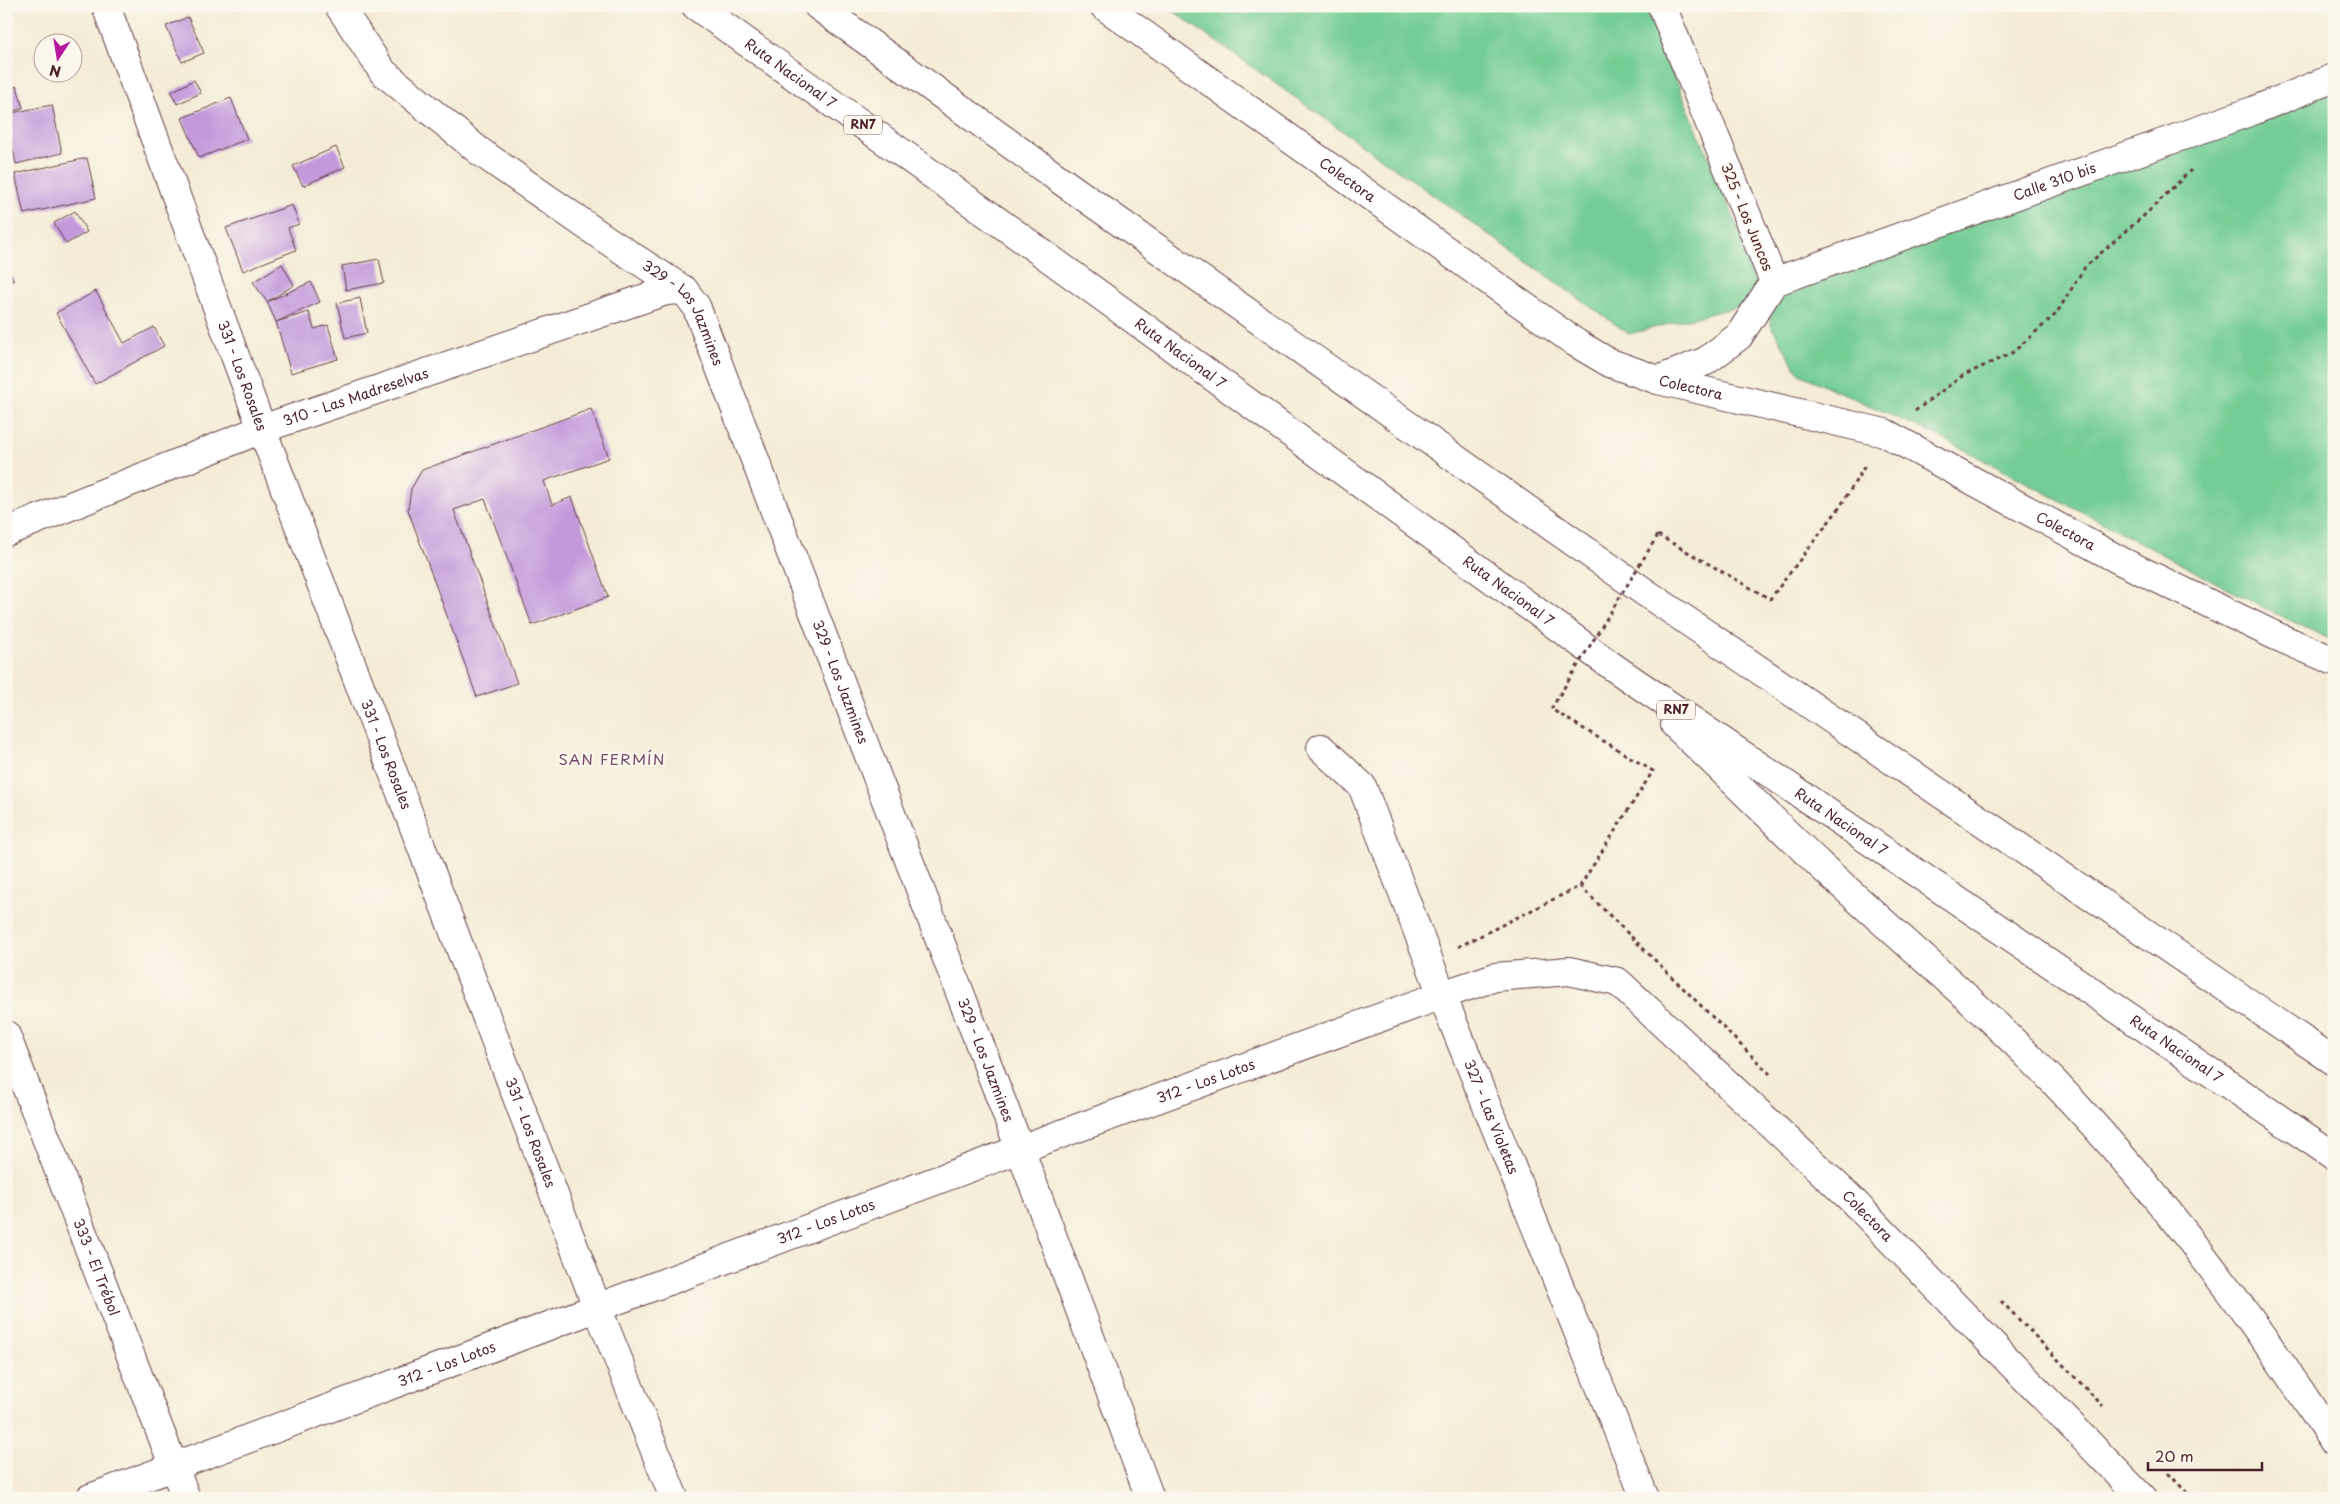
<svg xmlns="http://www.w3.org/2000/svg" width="2340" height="1504" viewBox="0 0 2340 1504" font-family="'Playpen Sans',sans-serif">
	<rect width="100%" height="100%" fill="#fbf7ec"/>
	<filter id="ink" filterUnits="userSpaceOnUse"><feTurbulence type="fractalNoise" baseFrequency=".02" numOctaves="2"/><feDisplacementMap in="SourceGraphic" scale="10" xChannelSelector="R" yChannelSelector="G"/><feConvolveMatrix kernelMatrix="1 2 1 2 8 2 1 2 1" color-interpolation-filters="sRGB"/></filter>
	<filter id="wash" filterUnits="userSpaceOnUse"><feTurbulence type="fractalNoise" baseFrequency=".0096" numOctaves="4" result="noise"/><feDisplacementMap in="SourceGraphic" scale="20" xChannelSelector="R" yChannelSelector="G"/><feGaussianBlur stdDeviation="1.12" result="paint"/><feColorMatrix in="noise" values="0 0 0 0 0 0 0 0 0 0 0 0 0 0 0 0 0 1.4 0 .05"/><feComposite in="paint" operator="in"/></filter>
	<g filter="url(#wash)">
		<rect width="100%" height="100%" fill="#f4ecd6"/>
		<!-- green -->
		<path fill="#73cd94" stroke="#5e7660" d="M 1166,6 L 1645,6 L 1768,299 L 2334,89 L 2334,641 L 2270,611 L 1938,436 L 1799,374 L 1771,325 L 1768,299 L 1629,334 Z"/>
		<g id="blocks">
			<!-- building -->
			<g fill="#c399dc">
				<path d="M 188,17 L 204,53 L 182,62 L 166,26 Z"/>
				<path d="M 194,80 L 201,93 L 177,104 L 171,92 Z"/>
				<path d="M 17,86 L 23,108 L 6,113 L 6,90 Z"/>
				<path d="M 231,98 L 247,139 L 199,158 L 182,118 Z"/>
				<path d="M 52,105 L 62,153 L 16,164 L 6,114 Z"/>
				<path d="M 336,147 L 345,167 L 303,186 L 293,166 Z"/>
				<path d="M 87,158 L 96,198 L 24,214 L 15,174 Z"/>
				<path d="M 292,205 L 299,224 L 288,228 L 296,250 L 243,271 L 226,228 Z"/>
				<path d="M 75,211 L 87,232 L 66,244 L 54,223 Z"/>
				<path d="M 379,259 L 384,283 L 346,290 L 342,266 Z"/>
				<path d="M 282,264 L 294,285 L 267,302 L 253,282 Z"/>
				<path d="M 6,267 L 14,280 L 6,284 Z"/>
				<path d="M 311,282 L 320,302 L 276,322 L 267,302 Z"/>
				<path d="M 96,291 L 124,343 L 154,327 L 164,346 L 95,384 L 56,313 Z"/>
				<path d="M 360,298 L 367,333 L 345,338 L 337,303 Z"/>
				<path d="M 309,312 L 314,329 L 328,325 L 338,359 L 291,373 L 276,322 Z"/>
				<path d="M 591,409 L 609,458 L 544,481 L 552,505 L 572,497 L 608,597 L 532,625 L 485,499 L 454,510 L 517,683 L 477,697 L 408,510 L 411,489 L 422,470 Z"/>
			</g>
		</g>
	</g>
	<g filter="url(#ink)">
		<use href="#blocks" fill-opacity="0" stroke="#643e45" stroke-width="1"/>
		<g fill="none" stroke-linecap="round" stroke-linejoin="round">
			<!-- minor casing -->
			<g stroke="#643e45" stroke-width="30">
				<g id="minor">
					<path id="s1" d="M 106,6 L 262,429 L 597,1307 L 674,1498"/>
					<path id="s2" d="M 339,6 L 383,72 L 479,151 L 607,240 L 684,290 L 696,306 L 1020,1149 L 1150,1498"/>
					<path id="s3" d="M 1104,6 L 1576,343 L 1610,363 L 1658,380 L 1885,433 L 2121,561 L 2276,636 L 2334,661"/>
					<path id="s4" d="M 1774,282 L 2255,110 L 2334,78"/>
					<path d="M 1658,380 L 1706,361 L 1739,336 L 1774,282 L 1662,6"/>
					<path id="s5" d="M 6,532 L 262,429 L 666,291 L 684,290"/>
					<path id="s6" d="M 1321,748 L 1362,786 L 1442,995 L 1645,1498"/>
					<path id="s7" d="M 6,1035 L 186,1498"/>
					<path id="s8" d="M 90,1498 L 1020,1149 L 1442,995 L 1495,977 L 1569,971 L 1618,982 L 1848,1196 L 2142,1498"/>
				</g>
			</g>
			<!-- motorway casing -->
			<g stroke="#643e45" stroke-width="30">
				<g id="motorway">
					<path id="s9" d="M 696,6 L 1031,245 L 1616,669 L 2334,1156"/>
					<path d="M 818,6 L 1070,187 L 1646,593 L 2334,1061"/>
					<path d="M 1675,725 C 1724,771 1771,819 1820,865 C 1898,937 1980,1005 2054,1082 C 2159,1192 2251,1314 2334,1442"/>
				</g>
			</g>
			<!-- path -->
			<g stroke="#643e45" stroke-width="3" stroke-dasharray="4 4" stroke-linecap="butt">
				<path d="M 1915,411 L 1962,376 L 2012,353 L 2056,314 L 2085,267 L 2148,212 L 2191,170"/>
				<path d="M 1658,535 L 1770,599 L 1840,507 L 1866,464"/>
				<path d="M 1580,886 L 1770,1074"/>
				<path d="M 1458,947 L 1580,886 L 1653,771 L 1551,709"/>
				<path d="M 2001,1301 L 2103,1406"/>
				<path d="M 2168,1473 L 2192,1498"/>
			</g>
			<!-- minor -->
			<use href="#minor" stroke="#fff" stroke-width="28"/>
			<!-- motorway -->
			<use href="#motorway" stroke="#fff" stroke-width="28"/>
			<!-- path-bridge -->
			<path stroke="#643e45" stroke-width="3" stroke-dasharray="4 4" stroke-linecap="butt" d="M 1551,709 L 1658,535"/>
		</g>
	</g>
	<g text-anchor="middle" stroke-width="4" stroke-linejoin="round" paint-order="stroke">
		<!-- shield labels -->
		<g fill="#fbf7ec" stroke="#7f6065" stroke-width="1">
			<rect x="844" y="115.5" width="38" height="19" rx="4"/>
			<rect x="1657" y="700.5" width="38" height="19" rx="4"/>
		</g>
		<g font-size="12" font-weight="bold" fill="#4a1f2b">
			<text x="863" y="129">RN7</text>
			<text x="1676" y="714">RN7</text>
		</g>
		<!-- street labels -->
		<g font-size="14" fill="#4a1f2b" stroke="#fbf7ec">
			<text dy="5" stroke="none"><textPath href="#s9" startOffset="116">Ruta Nacional 7</textPath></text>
			<text dy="5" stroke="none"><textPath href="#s3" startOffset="299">Colectora</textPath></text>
			<text dy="5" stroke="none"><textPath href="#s4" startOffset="298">Calle 310 bis</textPath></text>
			<text transform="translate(1747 217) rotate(68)" y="5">325 - Los Juncos</text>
			<text dy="5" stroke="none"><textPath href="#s2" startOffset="469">329 - Los Jazmines</textPath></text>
			<text dy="5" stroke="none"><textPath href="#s9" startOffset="596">Ruta Nacional 7</textPath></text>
			<text dy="5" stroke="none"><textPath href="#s1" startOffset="394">331 - Los Rosales</textPath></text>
			<text dy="5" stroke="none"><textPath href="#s3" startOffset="704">Colectora</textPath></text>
			<text dy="5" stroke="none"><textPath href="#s5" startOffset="375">310 - Las Madreselvas</textPath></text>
			<text dy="5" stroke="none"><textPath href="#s3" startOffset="1109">Colectora</textPath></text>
			<text dy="5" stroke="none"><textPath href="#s9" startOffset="1001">Ruta Nacional 7</textPath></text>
			<text dy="5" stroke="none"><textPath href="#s2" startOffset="874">329 - Los Jazmines</textPath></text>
			<text dy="5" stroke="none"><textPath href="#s1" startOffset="799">331 - Los Rosales</textPath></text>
			<text dy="5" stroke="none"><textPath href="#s9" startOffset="1406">Ruta Nacional 7</textPath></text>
			<text dy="5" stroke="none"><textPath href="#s9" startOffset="1811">Ruta Nacional 7</textPath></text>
			<text dy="5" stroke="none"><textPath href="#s2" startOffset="1279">329 - Los Jazmines</textPath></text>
			<text dy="5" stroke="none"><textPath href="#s8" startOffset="1191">312 - Los Lotos</textPath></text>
			<text dy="5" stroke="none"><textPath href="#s6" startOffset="411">327 - Las Violetas</textPath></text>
			<text dy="5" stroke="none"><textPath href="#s1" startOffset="1204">331 - Los Rosales</textPath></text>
			<text dy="5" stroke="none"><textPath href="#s8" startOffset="1965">Colectora</textPath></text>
			<text dy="5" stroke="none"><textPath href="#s8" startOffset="786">312 - Los Lotos</textPath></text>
			<text dy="5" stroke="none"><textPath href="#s7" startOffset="249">333 - El Trébol</textPath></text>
			<text dy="5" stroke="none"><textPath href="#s8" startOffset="381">312 - Los Lotos</textPath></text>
		</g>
		<!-- neighbourhood labels -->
		<g font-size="15" letter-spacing="1" fill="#744a69" stroke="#fbf7ec">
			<text x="612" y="765">SAN FERMÍN</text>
		</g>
	</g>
	<!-- margin -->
	<rect width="2340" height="1504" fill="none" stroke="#fbf7ec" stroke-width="25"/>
	<!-- north arrow -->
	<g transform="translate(58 58) rotate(192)"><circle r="24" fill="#fbf7ec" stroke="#b4a19f"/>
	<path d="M0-4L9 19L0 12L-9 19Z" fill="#b5179e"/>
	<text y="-8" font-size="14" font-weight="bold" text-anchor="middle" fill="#4a1f2b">N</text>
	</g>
	<!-- scale -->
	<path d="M2148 1462v8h114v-8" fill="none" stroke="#4a1f2b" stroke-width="2.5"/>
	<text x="2155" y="1462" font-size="15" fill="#4a1f2b" stroke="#fbf7ec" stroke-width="4" paint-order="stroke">20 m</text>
</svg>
